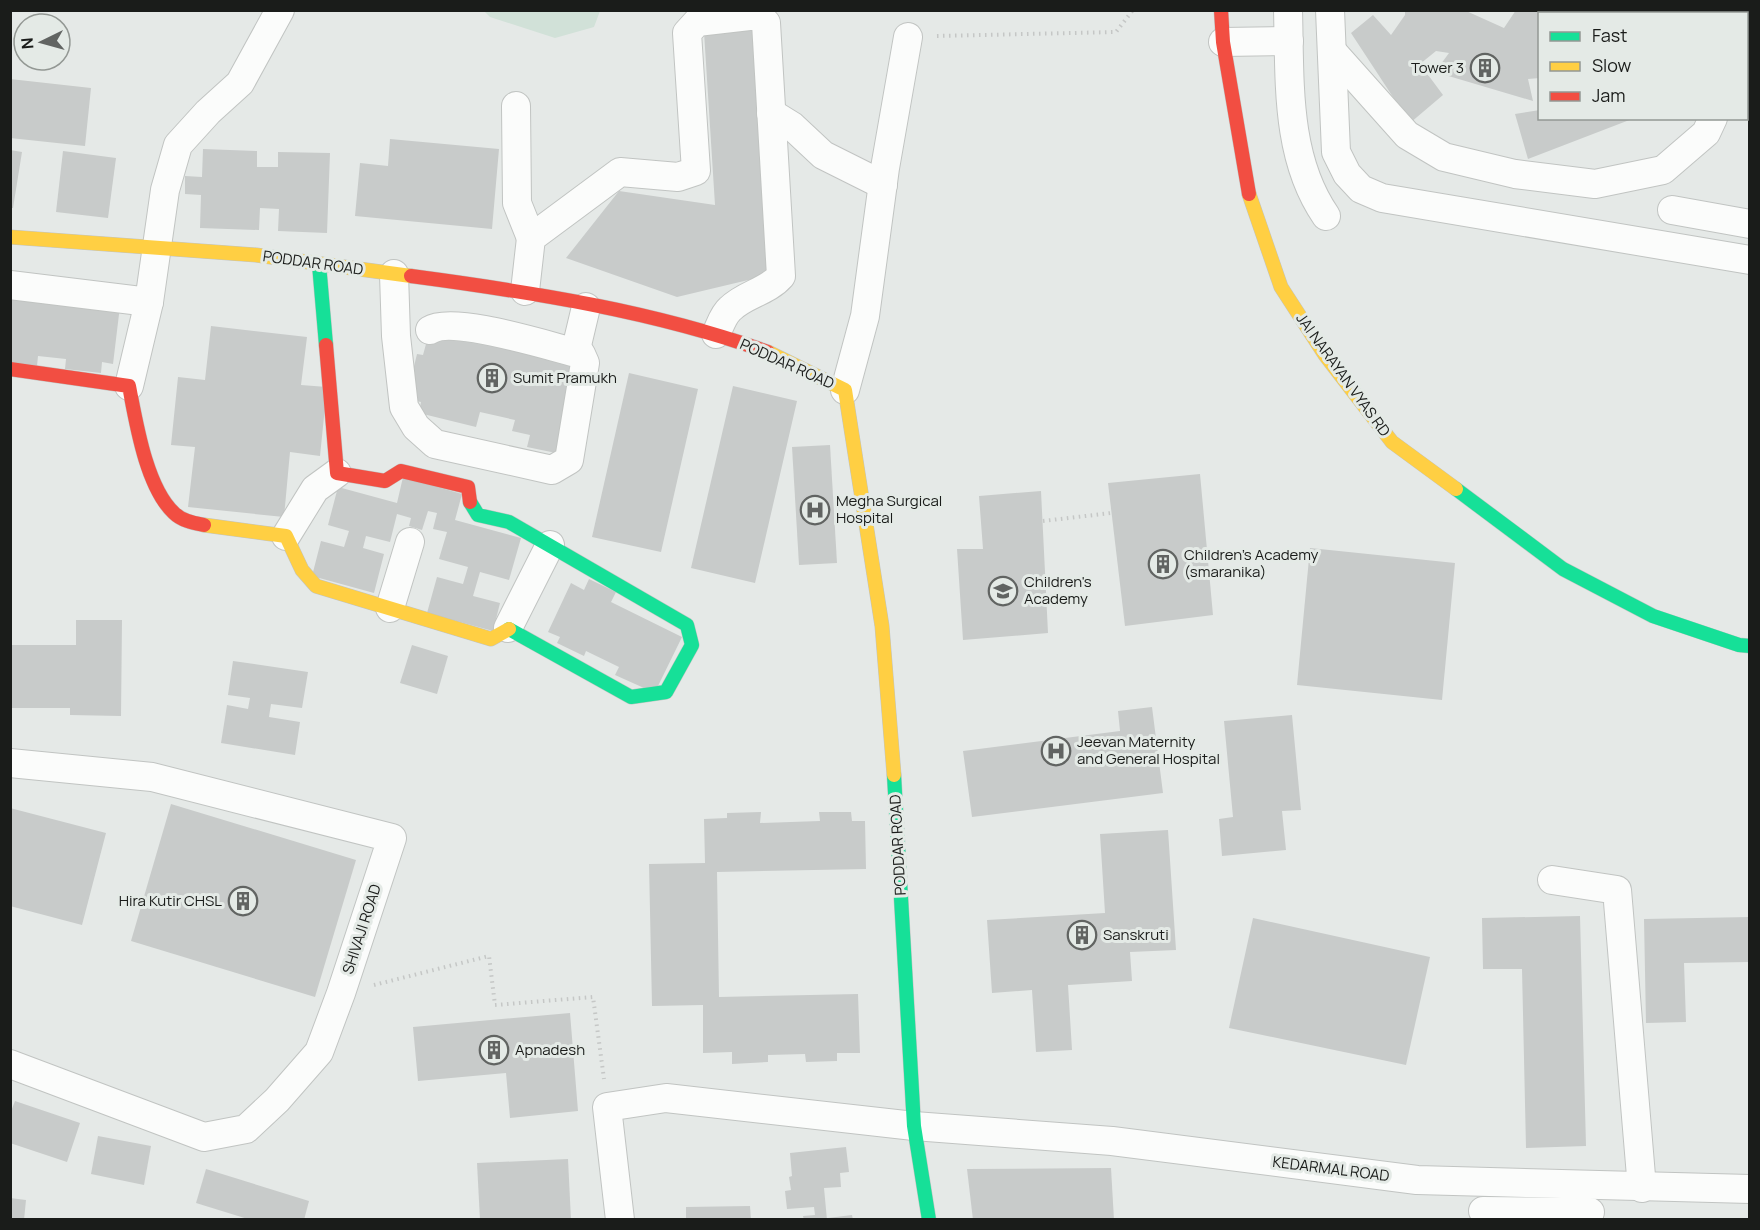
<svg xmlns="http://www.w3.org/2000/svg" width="1760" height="1230" viewBox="0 0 1760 1230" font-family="Manrope,sans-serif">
	<rect width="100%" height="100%" fill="#e5e9e7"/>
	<!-- green -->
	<path fill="#d1e1d8" d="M 484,11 L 600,11 L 594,27 L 555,38 L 490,17 Z"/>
	<!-- building -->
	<g fill="#c8cbca">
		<path d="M 1405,10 L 1464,10 L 1504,28 L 1516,10 L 1579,10 L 1582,14 L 1540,14 L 1540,78 L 1528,79 L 1533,101 L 1435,72 L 1449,53 L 1436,51 L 1420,64 L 1443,95 L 1410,123 L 1351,33 L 1373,15 L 1391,35 L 1405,15 Z"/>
		<path d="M 1585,10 L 1609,10 L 1613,14 L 1584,14 Z"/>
		<path d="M 756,24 L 774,274 L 677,297 L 566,258 L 619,191 L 715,205 L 704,32 Z"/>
		<path d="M 10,79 L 91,88 L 85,146 L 10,138 Z"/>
		<path d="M 1540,110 L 1540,118 L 1632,119 L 1528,159 L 1515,114 Z"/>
		<path d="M 390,139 L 499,149 L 492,229 L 355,216 L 360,163 L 388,166 Z"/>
		<path d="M 203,149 L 257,151 L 257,167 L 278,167 L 278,152 L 330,153 L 327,233 L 278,231 L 279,209 L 260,208 L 259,230 L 200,228 L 201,195 L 185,194 L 185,176 L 202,177 Z"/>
		<path d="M 10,150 L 22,152 L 13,208 L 10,208 Z"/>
		<path d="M 63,151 L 116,158 L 108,218 L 56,212 Z"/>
		<path d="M 10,293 L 120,306 L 113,364 L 102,362 L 101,373 L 65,369 L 66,359 L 38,356 L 37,366 L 10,362 Z"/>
		<path d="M 211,326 L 307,337 L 301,385 L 327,387 L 320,456 L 290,452 L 284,517 L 188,507 L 195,447 L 171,445 L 178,377 L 205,380 Z"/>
		<path d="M 445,333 L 578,358 L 556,453 L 527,447 L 530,435 L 512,431 L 515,420 L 480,412 L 476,427 L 419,413 L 421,402 L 406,399 L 417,354 L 423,355 L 426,344 L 431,345 L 433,338 Z"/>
		<path d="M 629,373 L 698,389 L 661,552 L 592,537 Z"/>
		<path d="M 733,386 L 797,401 L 755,583 L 691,568 Z"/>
		<path d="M 830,445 L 837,563 L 799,565 L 792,447 Z"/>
		<path d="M 1200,474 L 1213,615 L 1125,626 L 1108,483 Z"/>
		<path d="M 403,477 L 462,494 L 455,520 L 521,538 L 509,580 L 480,572 L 473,596 L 500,603 L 493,631 L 427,613 L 437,577 L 463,584 L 468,567 L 439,559 L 447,532 L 433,529 L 437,513 L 428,511 L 422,530 L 409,526 L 411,518 L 397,514 L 390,542 L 366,536 L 363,548 L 384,554 L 374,593 L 312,576 L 321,541 L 344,547 L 349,531 L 328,525 L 338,487 L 397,503 Z"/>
		<path d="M 1041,491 L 1048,633 L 963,640 L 957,549 L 983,549 L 979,496 Z"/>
		<path d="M 1310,548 L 1455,563 L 1442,700 L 1297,685 Z"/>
		<path d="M 589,579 L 616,592 L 611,602 L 682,637 L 658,686 L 644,688 L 615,675 L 619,667 L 586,651 L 584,656 L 557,643 L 560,637 L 548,632 L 571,583 L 584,590 Z"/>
		<path d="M 76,620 L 122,620 L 121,716 L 70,715 L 70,708 L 10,708 L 10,645 L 76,645 Z"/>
		<path d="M 412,645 L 448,656 L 437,694 L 400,683 Z"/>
		<path d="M 233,661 L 308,672 L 302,708 L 271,704 L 269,717 L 300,722 L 295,755 L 221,743 L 227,705 L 248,709 L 250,698 L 228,695 Z"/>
		<path d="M 1152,707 L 1163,793 L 972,817 L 963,751 L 1120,731 L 1118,711 Z"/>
		<path d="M 1292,715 L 1301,810 L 1282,811 L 1286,850 L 1222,856 L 1219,819 L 1233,817 L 1224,721 Z"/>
		<path d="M 171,804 L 356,860 L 315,997 L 131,941 Z"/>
		<path d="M 10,808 L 106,833 L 82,925 L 10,906 Z"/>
		<path d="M 761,812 L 760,823 L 820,821 L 819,812 L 851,812 L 852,821 L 865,821 L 866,869 L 717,872 L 719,997 L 858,994 L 860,1053 L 837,1053 L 837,1061 L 806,1062 L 805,1054 L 768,1055 L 768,1062 L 732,1064 L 732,1052 L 703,1053 L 703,1005 L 652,1006 L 649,864 L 705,863 L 704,819 L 727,818 L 727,813 Z"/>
		<path d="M 1168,830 L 1176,950 L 1130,952 L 1132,981 L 1068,985 L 1072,1050 L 1036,1052 L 1032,990 L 992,993 L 987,920 L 1105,913 L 1100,834 Z"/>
		<path d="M 1580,916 L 1586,1146 L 1526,1148 L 1522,969 L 1483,969 L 1482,918 Z"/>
		<path d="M 1750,917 L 1750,962 L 1684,963 L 1686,1022 L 1646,1023 L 1644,919 Z"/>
		<path d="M 1253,918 L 1430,957 L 1406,1065 L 1229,1028 Z"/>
		<path d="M 570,1013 L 578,1111 L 510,1118 L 506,1073 L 418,1081 L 413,1027 Z"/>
		<path d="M 15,1101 L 80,1123 L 67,1162 L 10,1143 L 10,1114 Z"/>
		<path d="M 98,1136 L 151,1146 L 144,1185 L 91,1174 Z"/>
		<path d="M 846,1147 L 849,1172 L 840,1173 L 841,1187 L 824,1188 L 827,1220 L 804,1220 L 803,1216 L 815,1215 L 814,1207 L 787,1209 L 785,1191 L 791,1190 L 789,1177 L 792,1176 L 790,1153 Z"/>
		<path d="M 568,1159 L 571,1220 L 480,1220 L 477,1163 Z"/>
		<path d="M 1111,1168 L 1114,1220 L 973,1220 L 967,1169 Z"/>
		<path d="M 206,1169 L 309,1201 L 304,1220 L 251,1220 L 196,1203 Z"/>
		<path d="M 10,1198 L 26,1200 L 24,1220 L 10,1220 Z"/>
		<path d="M 750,1206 L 751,1220 L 686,1220 L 686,1207 Z"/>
		<path d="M 852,1215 L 853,1220 L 828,1220 L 828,1218 Z"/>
	</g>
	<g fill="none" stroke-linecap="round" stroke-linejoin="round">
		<!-- street casing -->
		<g stroke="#c1c4c2" stroke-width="30">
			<g id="street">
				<path d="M 1288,10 C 1290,80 1285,157 1326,216"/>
				<path d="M 1330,10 L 1336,152 L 1347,174 L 1361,189 L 1382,198 L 1750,260"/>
				<path d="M 1717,10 L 1718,14"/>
				<path d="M 1223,42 L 1289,41"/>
				<path d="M 1332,51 L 1407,135 L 1444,157 L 1515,174 L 1595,184 L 1663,170 L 1706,133 L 1713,118"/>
				<path d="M 516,106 L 517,203 L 531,238"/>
				<path d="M 771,113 L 792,126 L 823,155 L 883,185"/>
				<path d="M 1672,210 L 1750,224"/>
				<path d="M 394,274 L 396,336 L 404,407 L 416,427 L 435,444 L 552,470 L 569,460 L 585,363 L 581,354 C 551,347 453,315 430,330"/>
				<path d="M 10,285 L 149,302"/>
				<path d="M 525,291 L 531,238 L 620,172 L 678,177 L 696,171 L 687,33 L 697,22 L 758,15 L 766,23 L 781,276 C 767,292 745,294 730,309 C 723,315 720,326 716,334"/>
				<path d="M 577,345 L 586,307"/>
				<path d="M 129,386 L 149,302 L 165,190 L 178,145 L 208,112 L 240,83 L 280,10"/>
				<path d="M 845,390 L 865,316 L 885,168 L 908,37"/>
				<path d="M 286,536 L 315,489 L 337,473"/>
				<path d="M 390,608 L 410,542"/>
				<path d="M 508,628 L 550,545"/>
				<path d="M 10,763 L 152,777 L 392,838 L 341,993 L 319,1052 L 277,1100 L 246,1129 L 204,1137 L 10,1064"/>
				<path d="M 1552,880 L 1617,890 L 1642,1188"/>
				<path d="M 1483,1211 L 1590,1212"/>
				<path d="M 620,1220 L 607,1107 L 666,1098 L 914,1126 L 1112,1141 L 1417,1180 L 1750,1189"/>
			</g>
		</g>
		<!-- fast casing -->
		<g stroke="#c1c4c2" stroke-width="15">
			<g id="fast">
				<path d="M 319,264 L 326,345"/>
				<path d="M 1456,489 L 1563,569 L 1653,616 L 1739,645 L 1750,646"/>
				<path d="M 470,502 L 478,515 L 509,522 L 687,625 L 692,645 L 666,692 L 631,697 L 509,629"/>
				<path d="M 894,775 L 914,1126 L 929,1220"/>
			</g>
		</g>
		<!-- slow casing -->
		<g stroke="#c1c4c2" stroke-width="15">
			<g id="slow">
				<path d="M 1249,194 L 1281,287 L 1325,355 L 1392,442 L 1456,489"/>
				<path d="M 10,237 L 256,255 L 411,276"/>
				<path d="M 768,352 L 845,390 L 882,626 L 894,775"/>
				<path d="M 204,525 L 286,536 L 302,570 L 316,586 L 491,639 L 509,629"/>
			</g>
		</g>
		<!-- jam casing -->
		<g stroke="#c1c4c2" stroke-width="15">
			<g id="jam">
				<path d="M 1221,10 L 1223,42 L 1249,194"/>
				<path d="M 411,276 C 531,292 654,311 768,352"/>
				<path d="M 326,345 L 337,473 L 385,481 L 401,471 L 468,487 L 470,502"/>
				<path d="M 10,369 L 129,386 C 136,422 146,487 174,513 C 182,521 194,523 204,525"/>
			</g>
		</g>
		<!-- path -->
		<g stroke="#c5c7c6" stroke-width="4" stroke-dasharray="1.5 4.5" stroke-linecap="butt">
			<path d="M 937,36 L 1116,32 L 1133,10"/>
			<path d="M 1043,521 L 1111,513"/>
			<path d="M 374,985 L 489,956 L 495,1005 L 593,997 L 604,1079"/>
		</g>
		<!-- street -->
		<use href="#street" stroke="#fbfcfb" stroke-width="28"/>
		<!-- fast -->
		<use href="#fast" stroke="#16e098" stroke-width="14"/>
		<!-- slow -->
		<use href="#slow" stroke="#ffcf43" stroke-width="14"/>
		<!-- jam -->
		<use href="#jam" stroke="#f24e42" stroke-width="14"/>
	</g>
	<!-- icons -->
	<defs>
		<g id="building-ring" transform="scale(1.5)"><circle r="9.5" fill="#e4eae6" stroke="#616462" stroke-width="1.5"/><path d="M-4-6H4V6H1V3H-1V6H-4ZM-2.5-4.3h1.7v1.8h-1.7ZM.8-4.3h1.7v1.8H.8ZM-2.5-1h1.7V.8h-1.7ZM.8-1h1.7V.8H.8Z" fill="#616462"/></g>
		<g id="hospital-ring" transform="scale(1.5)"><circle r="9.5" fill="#e4eae6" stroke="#616462" stroke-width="1.5"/><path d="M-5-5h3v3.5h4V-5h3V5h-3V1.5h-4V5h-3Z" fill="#616462"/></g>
		<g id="school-ring" transform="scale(1.5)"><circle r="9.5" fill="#e4eae6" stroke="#616462" stroke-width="1.5"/><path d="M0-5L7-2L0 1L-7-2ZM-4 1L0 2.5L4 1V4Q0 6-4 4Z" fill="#616462"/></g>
	</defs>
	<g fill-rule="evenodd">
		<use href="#building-ring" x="1485" y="68"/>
		<use href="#building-ring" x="492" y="378"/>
		<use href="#hospital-ring" x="815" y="510"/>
		<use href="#building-ring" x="1163" y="564"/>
		<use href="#school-ring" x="1003" y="591"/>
		<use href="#hospital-ring" x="1056" y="751"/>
		<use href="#building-ring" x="243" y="901"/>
		<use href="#building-ring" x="1082" y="935"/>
		<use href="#building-ring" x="494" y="1050"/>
	</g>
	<g text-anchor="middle" stroke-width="6" stroke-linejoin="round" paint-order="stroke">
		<!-- poi labels -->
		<g font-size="15" fill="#1a1c1a" stroke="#e4eae6" text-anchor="start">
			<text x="1464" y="73" text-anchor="end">Tower 3</text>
			<text x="513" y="383">Sumit Pramukh</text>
			<text x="836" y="506">Megha Surgical<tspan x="836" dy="17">Hospital</tspan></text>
			<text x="1184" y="560">Children's Academy<tspan x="1184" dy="17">(smaranika)</tspan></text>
			<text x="1024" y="587">Children's<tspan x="1024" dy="17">Academy</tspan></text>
			<text x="1077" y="747">Jeevan Maternity<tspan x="1077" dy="17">and General Hospital</tspan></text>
			<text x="222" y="906" text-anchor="end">Hira Kutir CHSL</text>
			<text x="1103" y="940">Sanskruti</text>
			<text x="515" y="1055">Apnadesh</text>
		</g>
		<!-- street labels -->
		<g font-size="15" fill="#1a1c1a" stroke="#e4eae6">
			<text transform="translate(313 263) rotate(8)" y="5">PODDAR ROAD</text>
			<text transform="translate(787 364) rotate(24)" y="5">PODDAR ROAD</text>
			<text transform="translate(1343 375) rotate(54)" y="5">JAI NARAYAN VYAS RD</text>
			<text transform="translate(898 845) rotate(-93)" y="5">PODDAR ROAD</text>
			<text transform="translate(362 929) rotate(-72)" y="5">SHIVAJI ROAD</text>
			<text transform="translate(1331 1169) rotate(7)" y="5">KEDARMAL ROAD</text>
		</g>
	</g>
	<!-- border -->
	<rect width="1760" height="1230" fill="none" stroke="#1a1c1a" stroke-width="24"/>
	<!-- legend -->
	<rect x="1538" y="12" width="210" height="108" fill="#e4eae6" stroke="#939894" stroke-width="1.5"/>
	<rect x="1550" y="32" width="30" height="9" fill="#16e098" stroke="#939894" stroke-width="1.5"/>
	<text x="1592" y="42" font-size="18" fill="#1a1c1a">Fast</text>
	<rect x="1550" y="62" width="30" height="9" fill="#ffcf43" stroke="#939894" stroke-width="1.5"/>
	<text x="1592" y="72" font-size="18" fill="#1a1c1a">Slow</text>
	<rect x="1550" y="92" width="30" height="9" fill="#f24e42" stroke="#939894" stroke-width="1.5"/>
	<text x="1592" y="102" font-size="18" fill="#1a1c1a">Jam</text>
	<!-- north arrow -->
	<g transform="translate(42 42) rotate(265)"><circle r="28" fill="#e4eae6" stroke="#939894" stroke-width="1.5"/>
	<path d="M0-4.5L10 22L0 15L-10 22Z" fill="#616462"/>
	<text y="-9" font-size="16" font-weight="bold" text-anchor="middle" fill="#1a1c1a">N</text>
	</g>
</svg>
